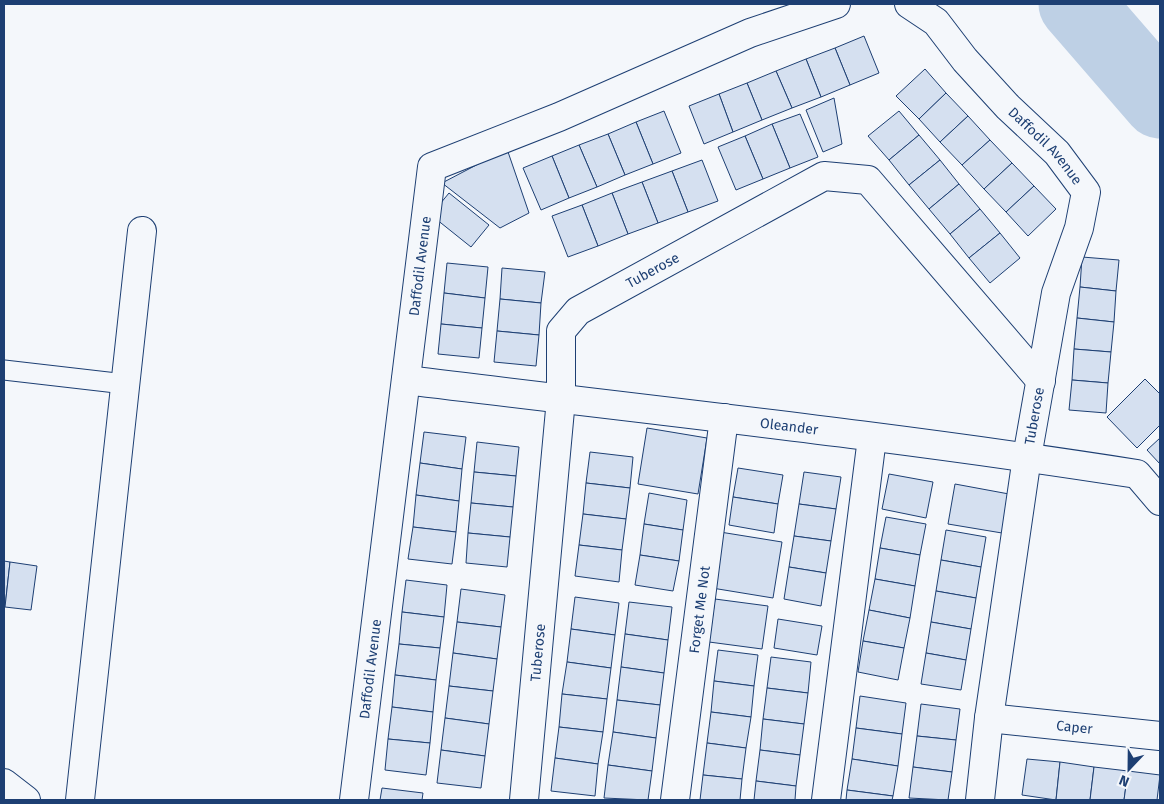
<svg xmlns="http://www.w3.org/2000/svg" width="1164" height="804" viewBox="0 0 1164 804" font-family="'Fira Sans',sans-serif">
	<rect width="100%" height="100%" fill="#f4f7fb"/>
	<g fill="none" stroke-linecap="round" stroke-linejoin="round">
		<!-- river -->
		<path stroke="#bed0e5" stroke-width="75" d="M 1076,4 L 1160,101"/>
	</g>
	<!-- building -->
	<g fill="#d5e0f0" stroke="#1d3f73">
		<path d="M 864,36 L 879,73 L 850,85 L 835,48 Z"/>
		<path d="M 835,48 L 850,85 L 821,97 L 806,59 Z"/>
		<path d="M 806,59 L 821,97 L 792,108 L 776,71 Z"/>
		<path d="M 925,69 L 946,93 L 919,119 L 896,96 Z"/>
		<path d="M 776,71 L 792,108 L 762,120 L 747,83 Z"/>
		<path d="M 747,83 L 762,120 L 733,132 L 719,94 Z"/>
		<path d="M 946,93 L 968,116 L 940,142 L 919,119 Z"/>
		<path d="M 719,94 L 733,132 L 704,144 L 689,106 Z"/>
		<path d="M 834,98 L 842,144 L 823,152 L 806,110 Z"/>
		<path d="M 664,111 L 681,153 L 653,164 L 636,122 Z"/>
		<path d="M 899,111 L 919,135 L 889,160 L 868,136 Z"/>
		<path d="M 800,114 L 818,157 L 790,168 L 772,124 Z"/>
		<path d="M 968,116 L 990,140 L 962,165 L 940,142 Z"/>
		<path d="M 636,122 L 653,164 L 625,175 L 608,134 Z"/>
		<path d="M 772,124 L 790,168 L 763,179 L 745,136 Z"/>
		<path d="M 608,134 L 625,175 L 597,187 L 579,145 Z"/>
		<path d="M 919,135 L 940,160 L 909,185 L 889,160 Z"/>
		<path d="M 745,136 L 763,179 L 736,190 L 718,147 Z"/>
		<path d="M 990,140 L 1012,163 L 984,189 L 962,165 Z"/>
		<path d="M 579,145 L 597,187 L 569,198 L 552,156 Z"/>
		<path d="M 507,149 L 529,213 L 500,228 L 442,183 Z"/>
		<path d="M 552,156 L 569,198 L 541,210 L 523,168 Z"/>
		<path d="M 702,160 L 718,201 L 688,212 L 672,171 Z"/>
		<path d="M 940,160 L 959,184 L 929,209 L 909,185 Z"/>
		<path d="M 1012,163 L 1034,186 L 1006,212 L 984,189 Z"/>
		<path d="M 672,171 L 688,212 L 658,223 L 642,182 Z"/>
		<path d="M 642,182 L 658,223 L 628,234 L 612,193 Z"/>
		<path d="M 959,184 L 980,209 L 950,234 L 929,209 Z"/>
		<path d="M 1034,186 L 1056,209 L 1028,236 L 1006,212 Z"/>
		<path d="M 449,193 L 489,225 L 471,247 L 431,215 Z"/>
		<path d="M 612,193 L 628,234 L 598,246 L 582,205 Z"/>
		<path d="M 582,205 L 598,246 L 568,257 L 552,216 Z"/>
		<path d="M 980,209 L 1000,233 L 969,258 L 950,234 Z"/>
		<path d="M 1000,233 L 1020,258 L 990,283 L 969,258 Z"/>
		<path d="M 1082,257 L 1119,260 L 1116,291 L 1080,287 Z"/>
		<path d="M 447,263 L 488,267 L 485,298 L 444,293 Z"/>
		<path d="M 502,268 L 545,272 L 541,303 L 500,299 Z"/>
		<path d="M 1080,287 L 1116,291 L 1114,322 L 1077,318 Z"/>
		<path d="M 444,293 L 485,298 L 482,328 L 441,324 Z"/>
		<path d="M 500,299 L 541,303 L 539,335 L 497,331 Z"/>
		<path d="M 1077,318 L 1114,322 L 1111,352 L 1074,349 Z"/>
		<path d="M 441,324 L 482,328 L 479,358 L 438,354 Z"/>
		<path d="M 497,331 L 539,335 L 536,366 L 494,362 Z"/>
		<path d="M 1074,349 L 1111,352 L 1108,383 L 1072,380 Z"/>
		<path d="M 1145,379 L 1160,394 L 1160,425 L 1137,448 L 1107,417 Z"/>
		<path d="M 1072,380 L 1108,383 L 1106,413 L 1069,410 Z"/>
		<path d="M 647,428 L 707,438 L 698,494 L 638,484 Z"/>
		<path d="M 424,432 L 466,437 L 462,469 L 420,463 Z"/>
		<path d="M 1160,438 L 1160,464 L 1147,450 Z"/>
		<path d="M 477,442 L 519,447 L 516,476 L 474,472 Z"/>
		<path d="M 590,452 L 633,457 L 630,488 L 586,483 Z"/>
		<path d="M 420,463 L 462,469 L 459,501 L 416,495 Z"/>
		<path d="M 738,468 L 783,475 L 778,504 L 733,497 Z"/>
		<path d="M 474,472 L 516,476 L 513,507 L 471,503 Z"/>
		<path d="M 804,472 L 841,477 L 836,509 L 799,504 Z"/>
		<path d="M 889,474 L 933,482 L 926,518 L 882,509 Z"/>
		<path d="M 586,483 L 630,488 L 626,519 L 583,514 Z"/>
		<path d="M 955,484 L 1009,494 L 1002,533 L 948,524 Z"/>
		<path d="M 649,493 L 687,500 L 683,530 L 644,524 Z"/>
		<path d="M 416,495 L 459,501 L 456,532 L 413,527 Z"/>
		<path d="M 733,497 L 778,504 L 774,533 L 729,525 Z"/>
		<path d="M 471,503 L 513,507 L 510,537 L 468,533 Z"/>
		<path d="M 799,504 L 836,509 L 831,541 L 794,536 Z"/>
		<path d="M 583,514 L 626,519 L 622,550 L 579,545 Z"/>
		<path d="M 886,517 L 926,524 L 920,555 L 880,548 Z"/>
		<path d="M 644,524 L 683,530 L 679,561 L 640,555 Z"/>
		<path d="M 413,527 L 456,532 L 452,564 L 408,559 Z"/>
		<path d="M 946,530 L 986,537 L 981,567 L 941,560 Z"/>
		<path d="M 720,532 L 782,542 L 773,598 L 712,588 Z"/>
		<path d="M 468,533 L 510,537 L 507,567 L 466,563 Z"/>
		<path d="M 794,536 L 831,541 L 826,573 L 789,567 Z"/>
		<path d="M 579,545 L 622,550 L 619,582 L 575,576 Z"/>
		<path d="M 880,548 L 920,555 L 915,586 L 875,579 Z"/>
		<path d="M 640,555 L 679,561 L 673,591 L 635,585 Z"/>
		<path d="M 941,560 L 981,567 L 976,598 L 936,591 Z"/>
		<path d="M 4,561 L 10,562 L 5,607 L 4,607 Z"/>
		<path d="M 10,562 L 37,566 L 31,610 L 5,607 Z"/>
		<path d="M 789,567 L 826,573 L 821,606 L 784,599 Z"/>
		<path d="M 875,579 L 915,586 L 910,618 L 869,610 Z"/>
		<path d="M 406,580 L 447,585 L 444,617 L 402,612 Z"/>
		<path d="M 461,589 L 505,595 L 501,627 L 457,622 Z"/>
		<path d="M 936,591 L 976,598 L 971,629 L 931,622 Z"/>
		<path d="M 575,597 L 619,603 L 615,635 L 571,629 Z"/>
		<path d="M 715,599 L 768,606 L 762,649 L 709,642 Z"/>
		<path d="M 629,602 L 672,607 L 668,640 L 625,634 Z"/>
		<path d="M 869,610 L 910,618 L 904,648 L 863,641 Z"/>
		<path d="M 402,612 L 444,617 L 440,648 L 399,644 Z"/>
		<path d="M 778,619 L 822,626 L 817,655 L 774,648 Z"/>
		<path d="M 457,622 L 501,627 L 497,659 L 453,653 Z"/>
		<path d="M 931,622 L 971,629 L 966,660 L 926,653 Z"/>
		<path d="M 571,629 L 615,635 L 611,668 L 567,662 Z"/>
		<path d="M 625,634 L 668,640 L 664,673 L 621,667 Z"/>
		<path d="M 863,641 L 904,648 L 898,680 L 858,672 Z"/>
		<path d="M 399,644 L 440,648 L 436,680 L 395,675 Z"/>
		<path d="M 718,650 L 758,655 L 754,686 L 714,681 Z"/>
		<path d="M 453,653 L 497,659 L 493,691 L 449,686 Z"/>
		<path d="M 926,653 L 966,660 L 961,690 L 921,684 Z"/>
		<path d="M 771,657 L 811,662 L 808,693 L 767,688 Z"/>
		<path d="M 567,662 L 611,668 L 607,699 L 562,694 Z"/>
		<path d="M 621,667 L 664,673 L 660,705 L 617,700 Z"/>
		<path d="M 395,675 L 436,680 L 433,712 L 392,707 Z"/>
		<path d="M 714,681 L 754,686 L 751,717 L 711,712 Z"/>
		<path d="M 449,686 L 493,691 L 489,724 L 445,718 Z"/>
		<path d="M 767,688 L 808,693 L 804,724 L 763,719 Z"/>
		<path d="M 562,694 L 607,699 L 603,732 L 559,727 Z"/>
		<path d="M 860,696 L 906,703 L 902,734 L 856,728 Z"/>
		<path d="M 617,700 L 660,705 L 656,738 L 613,732 Z"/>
		<path d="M 921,704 L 960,709 L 956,740 L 917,736 Z"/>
		<path d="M 392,707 L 433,712 L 430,743 L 388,739 Z"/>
		<path d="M 711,712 L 751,717 L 746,748 L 707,743 Z"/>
		<path d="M 445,718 L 489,724 L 485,756 L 441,750 Z"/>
		<path d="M 763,719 L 804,724 L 800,755 L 760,750 Z"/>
		<path d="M 559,727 L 603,732 L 598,764 L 555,758 Z"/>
		<path d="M 856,728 L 902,734 L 898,766 L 852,759 Z"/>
		<path d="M 613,732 L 656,738 L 652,771 L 608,765 Z"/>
		<path d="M 917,736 L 956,740 L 952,772 L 913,767 Z"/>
		<path d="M 388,739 L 430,743 L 426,775 L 385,770 Z"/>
		<path d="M 707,743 L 746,748 L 742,779 L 703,775 Z"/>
		<path d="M 441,750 L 485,756 L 481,788 L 437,783 Z"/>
		<path d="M 760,750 L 800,755 L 796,786 L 756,781 Z"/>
		<path d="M 555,758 L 598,764 L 595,796 L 551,791 Z"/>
		<path d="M 852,759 L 898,766 L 893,796 L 847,790 Z"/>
		<path d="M 1027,759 L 1060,762 L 1056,800 L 1022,795 Z"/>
		<path d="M 1060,762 L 1094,767 L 1090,800 L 1056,800 Z"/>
		<path d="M 608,765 L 652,771 L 648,800 L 604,798 Z"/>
		<path d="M 913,767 L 952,772 L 948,800 L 909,798 Z"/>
		<path d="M 1094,767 L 1128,771 L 1124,800 L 1090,800 Z"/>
		<path d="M 1128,771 L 1160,775 L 1157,800 L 1124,800 Z"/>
		<path d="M 703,775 L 742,779 L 740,800 L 700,800 Z"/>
		<path d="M 756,781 L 796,786 L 795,800 L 754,800 Z"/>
		<path d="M 382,788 L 423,793 L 422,800 L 380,800 Z"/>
		<path d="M 847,790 L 893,796 L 892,800 L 846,800 Z"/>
	</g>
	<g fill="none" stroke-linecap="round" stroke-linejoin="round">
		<!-- lane casing -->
		<g stroke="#1d3f73" stroke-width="21">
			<path id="lane" d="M 4,370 L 125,384"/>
		</g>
		<!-- street casing -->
		<g stroke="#1d3f73" stroke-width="30">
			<g id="street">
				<path id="s1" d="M 909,4 L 936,22 L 965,60 L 1008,107 L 1057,153 L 1086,192 L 1079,228 L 1056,293 L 1027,457 L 989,718 L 980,800"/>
				<path id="s2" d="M 406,380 C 650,410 894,436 1137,474 L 1160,501"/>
				<path id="s3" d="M 989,718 L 1160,736"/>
				<path d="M 4,783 L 26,800"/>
				<path d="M 80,800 L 142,231"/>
				<path id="s4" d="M 354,800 L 432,167 L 559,117 L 750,33 L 836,4"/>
				<path id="s5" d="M 524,800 L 561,399 L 561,331 L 578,311 L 824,176 L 868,180 L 1041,381"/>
				<path id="s6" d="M 675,800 L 724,418"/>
				<path d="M 826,800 L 872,438"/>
			</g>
		</g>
		<!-- lane -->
		<use href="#lane" stroke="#f4f7fb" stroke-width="19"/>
		<!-- street -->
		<use href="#street" stroke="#f4f7fb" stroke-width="28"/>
	</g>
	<g text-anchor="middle" stroke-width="4" stroke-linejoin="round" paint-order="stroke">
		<!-- street labels -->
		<g font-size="14" fill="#1d3f73" stroke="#f4f7fb">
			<text dy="5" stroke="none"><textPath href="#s1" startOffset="198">Daffodil Avenue</textPath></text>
			<text dy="5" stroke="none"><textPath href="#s4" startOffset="538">Daffodil Avenue</textPath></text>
			<text dy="5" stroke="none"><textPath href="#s5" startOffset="582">Tuberose</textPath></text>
			<text transform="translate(1034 416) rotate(-80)" y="5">Tuberose</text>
			<text dy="5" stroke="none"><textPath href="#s2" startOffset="386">Oleander</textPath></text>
			<text dy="5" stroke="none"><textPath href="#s6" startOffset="192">Forget Me Not</textPath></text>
			<text dy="5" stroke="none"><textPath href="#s5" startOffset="148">Tuberose</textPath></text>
			<text dy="5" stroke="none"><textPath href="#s4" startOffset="132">Daffodil Avenue</textPath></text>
			<text dy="5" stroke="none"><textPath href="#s3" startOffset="86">Caper</textPath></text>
		</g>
	</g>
	<!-- border -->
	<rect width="1164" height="804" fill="none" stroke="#1d3f73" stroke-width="10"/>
	<!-- north arrow -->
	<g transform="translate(1129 769) rotate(202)" stroke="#f4f7fb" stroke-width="4" paint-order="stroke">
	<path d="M0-4L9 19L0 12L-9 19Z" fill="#1d3f73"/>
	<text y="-8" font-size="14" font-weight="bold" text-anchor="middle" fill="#1d3f73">N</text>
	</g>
</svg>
